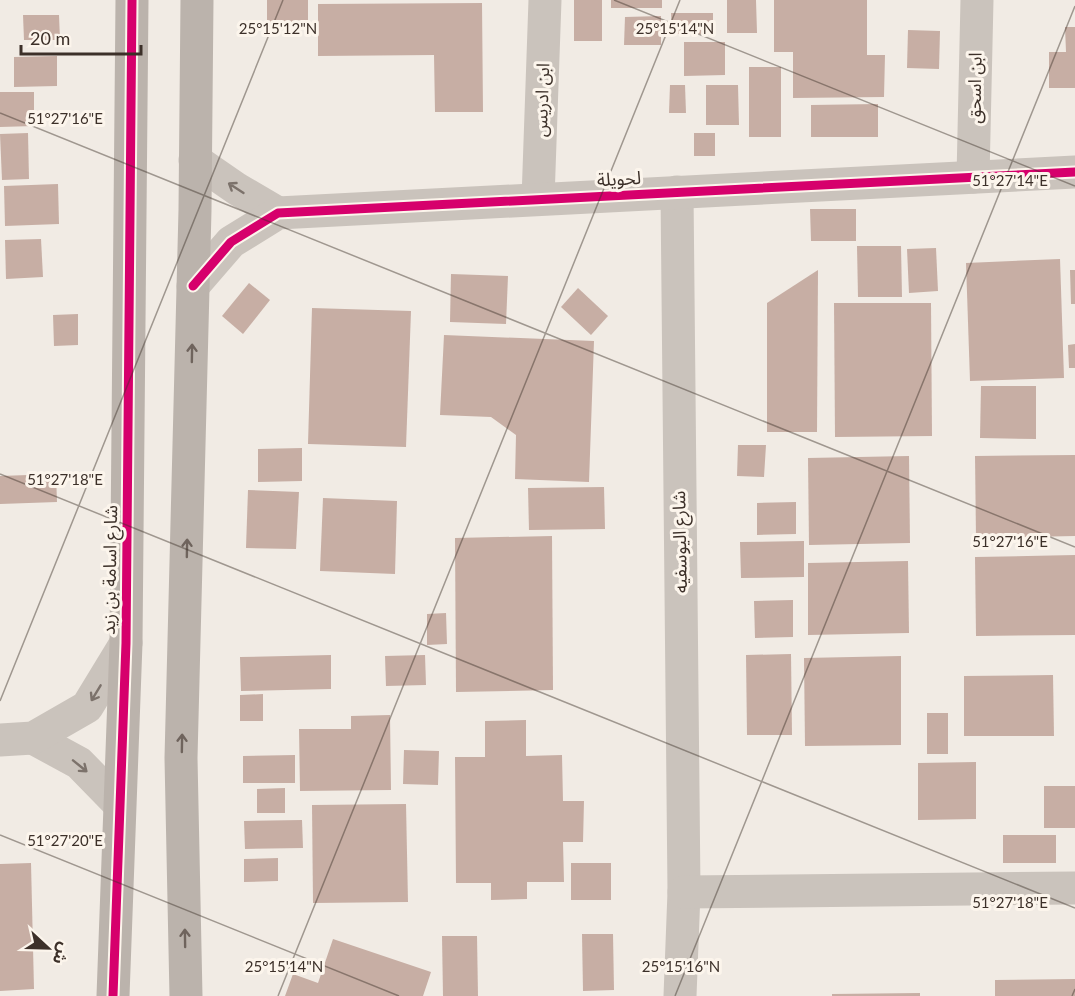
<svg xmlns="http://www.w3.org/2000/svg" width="1075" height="996" viewBox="0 0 1075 996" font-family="Lato,'Noto Sans Arabic',sans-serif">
	<rect width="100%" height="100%" fill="#f1ebe4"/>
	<!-- building -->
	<g fill="#c7aea4">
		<rect x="267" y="0" width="41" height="25"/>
		<rect x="574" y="0" width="28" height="41"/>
		<rect x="611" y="0" width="51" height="8"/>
		<path d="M 727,0 L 756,0 L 757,33 L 727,33 Z"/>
		<path d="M 774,0 L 867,0 L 867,55 L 885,55 L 884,97 L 793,98 L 793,52 L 774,52 Z"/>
		<path d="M 482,3 L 483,112 L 435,112 L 434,55 L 318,56 L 318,4 Z"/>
		<path d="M 671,13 L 713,13 L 713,34 L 672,34 Z"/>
		<path d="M 23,15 L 59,15 L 60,40 L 24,40 Z"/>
		<path d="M 661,16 L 661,45 L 624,45 L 625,17 Z"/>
		<path d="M 1065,27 L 1075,27 L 1075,88 L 1049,88 L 1049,52 L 1066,52 Z"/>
		<path d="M 908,30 L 940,31 L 939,69 L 907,68 Z"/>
		<path d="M 684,42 L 725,42 L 725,75 L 684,76 Z"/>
		<path d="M 57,56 L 57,86 L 14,87 L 14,57 Z"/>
		<rect x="749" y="67" width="32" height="70"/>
		<path d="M 670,85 L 685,85 L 686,113 L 669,113 Z"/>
		<path d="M 706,85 L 738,85 L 739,125 L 706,125 Z"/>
		<path d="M 0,92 L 34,92 L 34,126 L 0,127 Z"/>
		<path d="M 878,104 L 878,137 L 811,137 L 811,105 Z"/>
		<path d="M 28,133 L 29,179 L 2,180 L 0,134 Z"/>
		<rect x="694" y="133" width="21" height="23"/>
		<path d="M 58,184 L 59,224 L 5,226 L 4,186 Z"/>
		<path d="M 810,209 L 856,209 L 856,241 L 811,241 Z"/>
		<path d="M 41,239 L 43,277 L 6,279 L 5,240 Z"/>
		<path d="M 857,246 L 901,246 L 902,297 L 858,297 Z"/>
		<path d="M 936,248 L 938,291 L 909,293 L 907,249 Z"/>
		<path d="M 1060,259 L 1064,378 L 970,381 L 966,263 Z"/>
		<path d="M 818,270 L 817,432 L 767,432 L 767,303 Z"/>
		<path d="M 1070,270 L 1075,270 L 1075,304 L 1071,304 Z"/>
		<path d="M 451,274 L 508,276 L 506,324 L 450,322 Z"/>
		<path d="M 249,283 L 270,300 L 243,334 L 222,316 Z"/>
		<path d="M 578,288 L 608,316 L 591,335 L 561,307 Z"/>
		<path d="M 834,303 L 931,303 L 932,436 L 835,437 Z"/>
		<path d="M 312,308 L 411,311 L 406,447 L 308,444 Z"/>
		<path d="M 78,314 L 78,345 L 54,346 L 53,315 Z"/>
		<path d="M 444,335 L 594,341 L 589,482 L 515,479 L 516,435 L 491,417 L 440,415 Z"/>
		<path d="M 1075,344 L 1075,368 L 1069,368 L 1068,345 Z"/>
		<path d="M 981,386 L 1036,386 L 1036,439 L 980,438 Z"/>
		<path d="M 738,445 L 766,445 L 764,477 L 737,476 Z"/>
		<path d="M 302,448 L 302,481 L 258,482 L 258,449 Z"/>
		<path d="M 1075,455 L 1075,536 L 976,538 L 975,456 Z"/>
		<path d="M 909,456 L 910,543 L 809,545 L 808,458 Z"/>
		<path d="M 56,474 L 57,502 L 0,504 L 0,476 Z"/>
		<path d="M 604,487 L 605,529 L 529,530 L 528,488 Z"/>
		<path d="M 248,490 L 299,492 L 296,549 L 246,548 Z"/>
		<path d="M 323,498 L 397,501 L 395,574 L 320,571 Z"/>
		<path d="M 796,502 L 796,534 L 757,535 L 757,503 Z"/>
		<path d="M 552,536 L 553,690 L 456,692 L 455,538 Z"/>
		<path d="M 804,541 L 804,577 L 741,578 L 740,542 Z"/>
		<path d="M 1075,555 L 1075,635 L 976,636 L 975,557 Z"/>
		<path d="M 908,561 L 909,633 L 808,635 L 808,563 Z"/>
		<path d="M 793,600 L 793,637 L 755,638 L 754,601 Z"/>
		<path d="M 446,613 L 447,644 L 427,645 L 427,614 Z"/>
		<path d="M 791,654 L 792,735 L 747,735 L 746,655 Z"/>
		<path d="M 331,655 L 331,689 L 241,691 L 240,657 Z"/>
		<path d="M 425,655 L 426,685 L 386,686 L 385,656 Z"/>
		<path d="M 901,656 L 901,745 L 805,746 L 804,658 Z"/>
		<path d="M 1053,675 L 1054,736 L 964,736 L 964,676 Z"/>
		<path d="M 263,694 L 263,721 L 240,721 L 240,695 Z"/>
		<rect x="927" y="713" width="21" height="41"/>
		<path d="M 390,715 L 391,790 L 300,791 L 299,729 L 351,729 L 351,716 Z"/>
		<path d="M 526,720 L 526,756 L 562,755 L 563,801 L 584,801 L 583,842 L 563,842 L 564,882 L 527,882 L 527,899 L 491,900 L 491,883 L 456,883 L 455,757 L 485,757 L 485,721 Z"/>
		<path d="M 404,750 L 439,751 L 438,785 L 403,784 Z"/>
		<path d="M 295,755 L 295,783 L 243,783 L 243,756 Z"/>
		<path d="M 976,762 L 976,819 L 918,820 L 918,763 Z"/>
		<rect x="1044" y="786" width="31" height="42"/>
		<path d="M 285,788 L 285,813 L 257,813 L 257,789 Z"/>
		<path d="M 406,804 L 408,902 L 313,903 L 312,805 Z"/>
		<path d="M 302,820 L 303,848 L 245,849 L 244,821 Z"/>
		<rect x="1003" y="835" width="53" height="28"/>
		<path d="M 278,858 L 278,881 L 244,882 L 244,859 Z"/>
		<path d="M 31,863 L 34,989 L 0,991 L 0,864 Z"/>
		<rect x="571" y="863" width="40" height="37"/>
		<path d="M 582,934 L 613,934 L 614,990 L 583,991 Z"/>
		<path d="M 442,936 L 477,936 L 478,996 L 443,996 Z"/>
		<path d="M 333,939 L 431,972 L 423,996 L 285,996 L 293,974 L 318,983 Z"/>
		<path d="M 1075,979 L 1075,996 L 995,996 L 995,980 Z"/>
		<path d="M 920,993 L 920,996 L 832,996 L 832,994 Z"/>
	</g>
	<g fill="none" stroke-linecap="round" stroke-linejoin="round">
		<!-- street -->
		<g stroke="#cac3bc" stroke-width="33">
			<path d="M 195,160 L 237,189 L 278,213"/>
			<path d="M 973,177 L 977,0"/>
			<path d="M 677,192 L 684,892 L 680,996"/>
			<path d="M 538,199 L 545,0"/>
			<path d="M 193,286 L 231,242 L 278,213 L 1075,172"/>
			<path d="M 33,738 L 79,763 L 119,804"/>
			<path d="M 0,740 L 33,738 L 87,707 L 126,643"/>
			<path d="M 684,892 L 1075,888"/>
		</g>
		<!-- secondary -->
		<g stroke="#bbb3ac" stroke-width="33">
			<path d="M 113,996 L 126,643 L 132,0"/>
			<path d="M 186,996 L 181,758 L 195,210 L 197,0"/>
		</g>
		<!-- cycleway casing -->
		<g stroke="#fcf5ec" stroke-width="13">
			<g id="cycleway">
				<path d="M 193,286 L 231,242 L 278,213 L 1075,172"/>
				<path d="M 113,996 L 126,643 L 132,0"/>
			</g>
		</g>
		<!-- cycleway -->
		<use href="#cycleway" stroke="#d6006c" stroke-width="9"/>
	</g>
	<!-- one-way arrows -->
	<defs><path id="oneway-shaft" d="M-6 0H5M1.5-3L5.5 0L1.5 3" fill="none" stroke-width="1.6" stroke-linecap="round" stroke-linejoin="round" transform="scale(1.5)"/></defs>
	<g stroke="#7c726b">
		<use href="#oneway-shaft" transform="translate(236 188) rotate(-147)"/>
		<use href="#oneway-shaft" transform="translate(96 693) rotate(121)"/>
		<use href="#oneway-shaft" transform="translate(80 766) rotate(39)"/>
	</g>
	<g stroke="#6f645d">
		<use href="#oneway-shaft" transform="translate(192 353) rotate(-89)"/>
		<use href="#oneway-shaft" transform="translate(187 548) rotate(-89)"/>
		<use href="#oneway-shaft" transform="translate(182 743) rotate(-89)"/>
		<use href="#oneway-shaft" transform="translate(185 938) rotate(-91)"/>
	</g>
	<!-- ticks -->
	<path fill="none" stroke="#3c3029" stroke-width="1.5" stroke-opacity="0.45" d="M 614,0 L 1075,186M 0,113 L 1075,547M 0,474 L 1075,908M 0,701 L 283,0M 0,835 L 399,996M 278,996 L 680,0M 675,996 L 1075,6M 1072,996 L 1075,989"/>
	<g text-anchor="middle" stroke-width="6" stroke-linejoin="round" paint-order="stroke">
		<!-- street labels -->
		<g font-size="18" fill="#3c3029" stroke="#fcf5ec">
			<text transform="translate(975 88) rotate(-89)" y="6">ابن اسحق</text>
			<text transform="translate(542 100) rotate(-88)" y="6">ابن ادريس</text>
			<text transform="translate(619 179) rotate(-3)" y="6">لحويلة</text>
			<text transform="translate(680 542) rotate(-91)" y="6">شارع اليوسفيه</text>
			<text transform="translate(110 570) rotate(-89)" y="6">شارع اسامة بن زيد</text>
		</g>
	</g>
	<g font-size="15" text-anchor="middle" fill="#3c3029" stroke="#fcf5ec" stroke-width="6" stroke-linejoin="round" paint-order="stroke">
		<text x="278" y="34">25°15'12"N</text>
		<text x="675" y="34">25°15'14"N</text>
		<text x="65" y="124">51°27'16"E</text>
		<text x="1010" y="186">51°27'14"E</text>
		<text x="65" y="485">51°27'18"E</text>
		<text x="1010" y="547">51°27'16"E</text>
		<text x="65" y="846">51°27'20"E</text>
		<text x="1010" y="908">51°27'18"E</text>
		<text x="284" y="972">25°15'14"N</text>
		<text x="681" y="972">25°15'16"N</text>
	</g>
	<!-- north arrow -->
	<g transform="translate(48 948) rotate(112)" stroke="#fcf5ec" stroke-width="4.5" paint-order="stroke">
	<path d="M0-4.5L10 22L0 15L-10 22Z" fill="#3c3029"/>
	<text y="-9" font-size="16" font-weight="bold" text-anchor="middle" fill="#3c3029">ش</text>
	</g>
	<!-- scale -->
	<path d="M21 45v9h120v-9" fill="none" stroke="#3c3029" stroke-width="3"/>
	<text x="30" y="45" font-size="18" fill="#3c3029" stroke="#fcf5ec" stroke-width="4.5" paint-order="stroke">20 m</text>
</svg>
